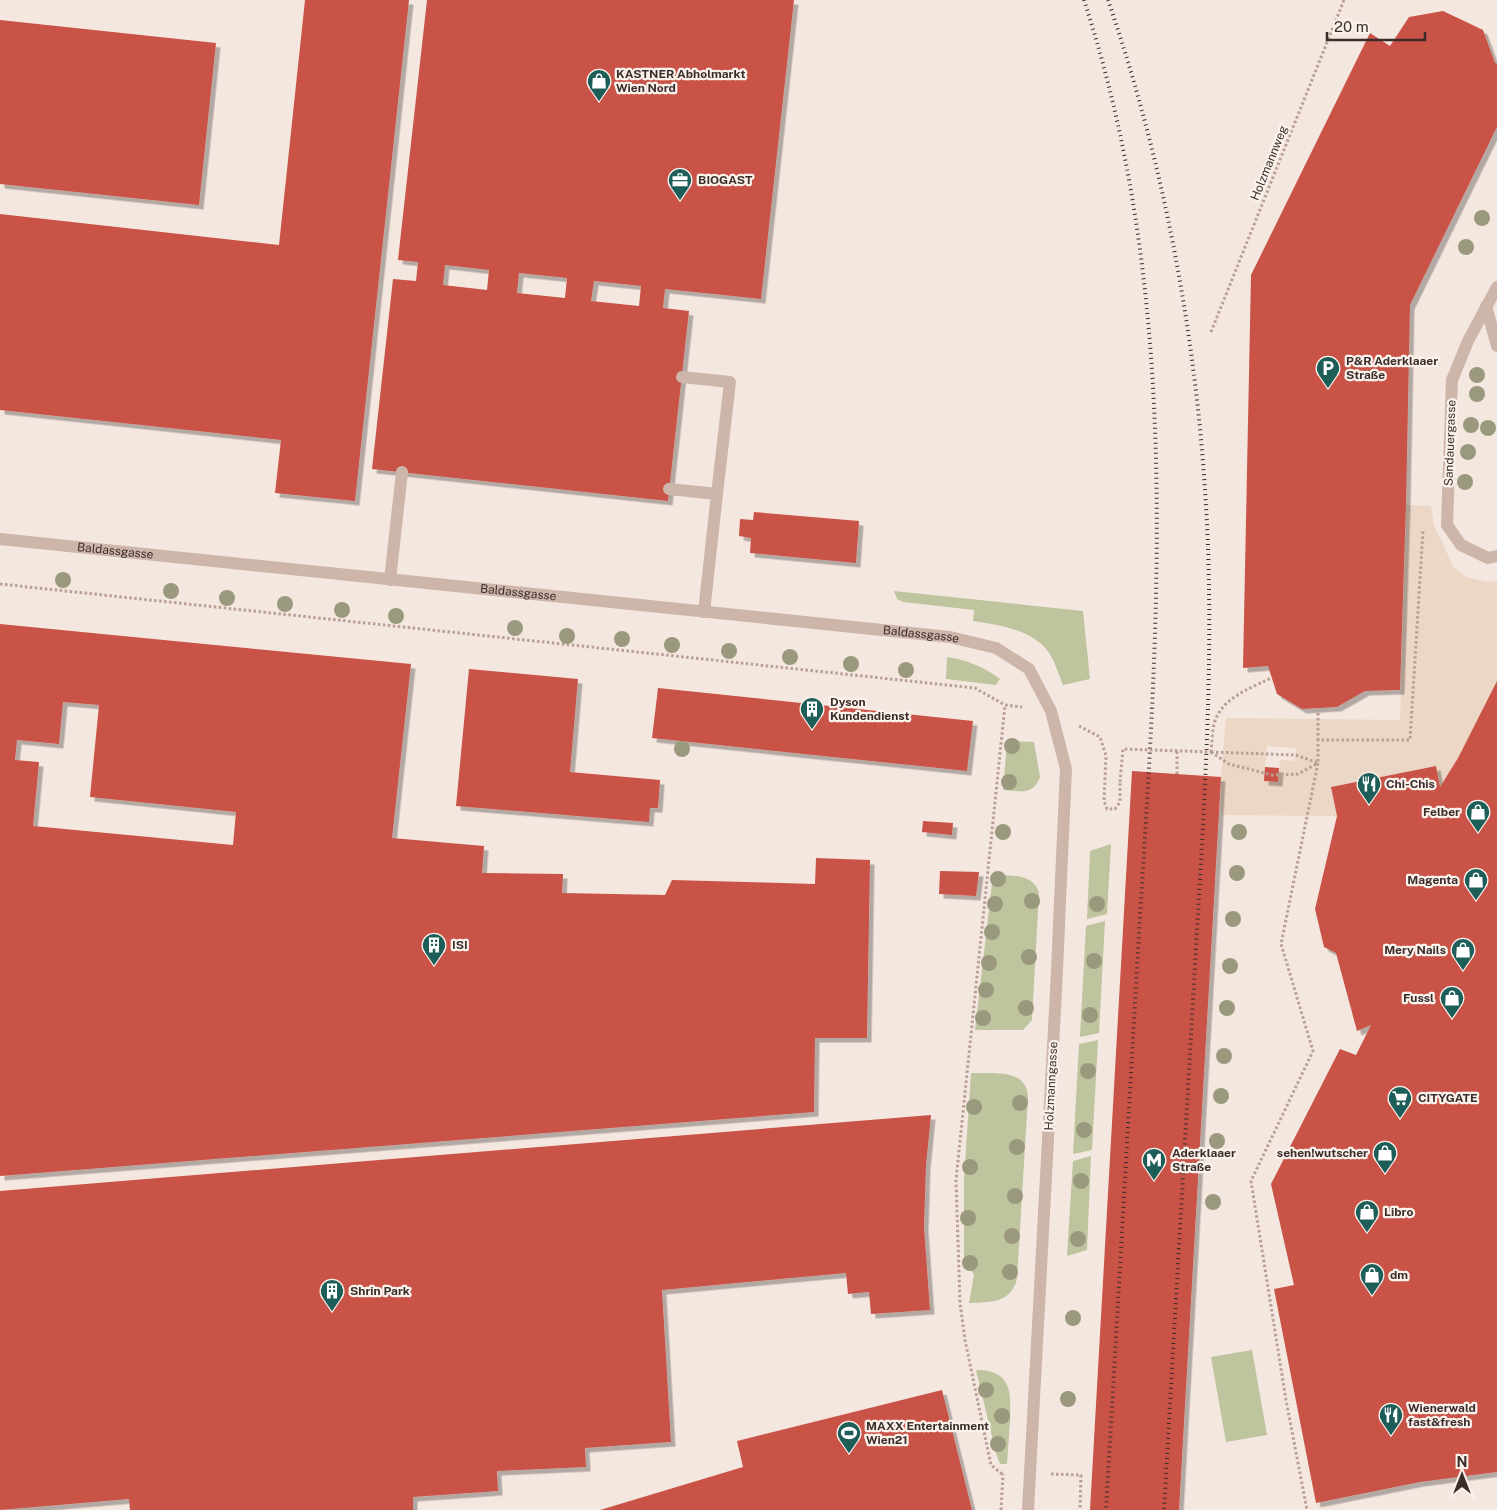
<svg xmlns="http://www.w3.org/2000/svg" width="1497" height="1510" viewBox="0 0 1497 1510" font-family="'Public Sans',sans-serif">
	<defs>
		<filter id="shadow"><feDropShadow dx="4.5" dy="4.5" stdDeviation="0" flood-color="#0004"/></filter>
	</defs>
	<rect width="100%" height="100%" fill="#f4e7df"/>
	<!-- green -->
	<g fill="#bdc49e">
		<path d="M 894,591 L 1083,611 L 1090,679 L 1063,685 C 1059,676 1056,665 1051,656 C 1036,630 1000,625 973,621 L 974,610 L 903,602 L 897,599 Z"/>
		<path d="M 947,657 C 967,660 984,667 1000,679 L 996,685 L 946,679 Z"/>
		<path d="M 1007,741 L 1034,742 L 1040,777 C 1033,796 1020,791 1003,790 Z"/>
		<path d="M 1111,844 L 1107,914 L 1087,919 L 1090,851 Z"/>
		<path d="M 993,875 C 1011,876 1032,873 1039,892 L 1032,1020 L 1023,1030 L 975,1030 Z"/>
		<path d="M 1105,921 L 1099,1033 L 1080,1037 L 1086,926 Z"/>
		<path d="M 1098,1040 L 1092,1150 L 1073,1154 L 1079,1044 Z"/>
		<path d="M 971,1073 C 993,1074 1027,1068 1028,1097 L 1017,1279 C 1010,1304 990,1302 969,1303 L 974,1275 L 964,1258 L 964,1179 Z"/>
		<path d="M 1091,1156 L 1087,1250 L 1067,1256 L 1073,1161 Z"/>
		<path d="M 1252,1350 L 1267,1435 L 1226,1442 L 1211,1357 Z"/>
		<path d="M 976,1370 C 1012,1370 1011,1392 1010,1421 C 1009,1435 1008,1449 1007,1464 L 1000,1464 L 996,1453 Z"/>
	</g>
	<!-- plaza -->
	<path fill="#ecd6c6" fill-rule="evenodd" d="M 1406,505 L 1431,506 L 1434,525 L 1454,568 L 1466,577 L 1487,582 L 1497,581 L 1497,681 L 1458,758 L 1440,787 L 1436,766 L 1332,787 L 1337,816 L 1221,815 L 1221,777 L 1226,718 L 1400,720 ZM 1267,746 L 1296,748 L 1295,761 L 1280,760 L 1278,782 L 1264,781 Z"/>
	<!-- building -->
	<g fill="#ca5347" fill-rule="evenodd" filter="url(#shadow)">
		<path d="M 305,0 L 409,0 L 355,501 L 275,493 L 281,440 L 0,410 L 0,214 L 279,245 Z"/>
		<path d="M 427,0 L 794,0 L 761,299 L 665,289 L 663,308 L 689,311 L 668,501 L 372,469 L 393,279 L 416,281 L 418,262 L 398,260 ZM 445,265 L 489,270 L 487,290 L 443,285 ZM 519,273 L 567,278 L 565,298 L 517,293 ZM 594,281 L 641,286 L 639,306 L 591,301 Z"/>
		<path d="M 1443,11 L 1483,30 L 1495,63 L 1497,64 L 1497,127 L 1410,305 L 1406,505 L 1400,690 L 1365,691 L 1337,707 L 1302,709 L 1277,694 L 1268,666 L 1243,668 L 1251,275 L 1370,33 L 1390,46 L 1409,17 Z"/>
		<path d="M 0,20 L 216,43 L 199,205 L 0,184 Z"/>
		<path d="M 754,512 L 859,521 L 856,563 L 750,553 L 751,538 L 739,536 L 740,519 L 753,520 Z"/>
		<path d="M 0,624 L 411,664 L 392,838 L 484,846 L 482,873 L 563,874 L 562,893 L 665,895 L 672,880 L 815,884 L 816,858 L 870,860 L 867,1038 L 815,1038 L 814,1112 L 0,1176 ZM 63,702 L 99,705 L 90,797 L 236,812 L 233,845 L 33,826 L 39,762 L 15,760 L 17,740 L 59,744 Z"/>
		<path d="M 469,669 L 578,679 L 570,772 L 660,780 L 658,808 L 650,808 L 649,822 L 456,806 Z"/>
		<path d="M 1497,681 L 1497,1472 L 1420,1482 L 1316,1503 L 1274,1289 L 1294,1285 L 1271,1184 L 1340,1049 L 1356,1055 L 1371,1025 L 1357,1031 L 1336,953 L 1324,947 L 1315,909 L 1337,816 L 1331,787 L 1436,766 L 1440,787 L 1458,758 Z"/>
		<path d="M 658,688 L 973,721 L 967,771 L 652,738 Z"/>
		<path d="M 1265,767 L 1279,768 L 1278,782 L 1264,781 Z"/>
		<path d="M 1132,771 L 1221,777 L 1179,1510 L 1090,1510 Z"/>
		<path d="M 923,821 L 953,823 L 952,835 L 922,832 Z"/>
		<path d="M 940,871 L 979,872 L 976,896 L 939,894 Z"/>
		<path d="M 931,1115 L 926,1165 L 924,1227 L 930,1310 L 871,1314 L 869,1292 L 848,1294 L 846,1273 L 662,1290 L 671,1442 L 585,1448 L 586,1467 L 497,1471 L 498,1491 L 413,1497 L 413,1510 L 130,1510 L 129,1499 L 0,1510 L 0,1191 Z"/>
		<path d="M 942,1390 L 972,1510 L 600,1510 L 743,1467 L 737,1441 Z"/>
	</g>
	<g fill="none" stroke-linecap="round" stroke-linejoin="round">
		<!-- path -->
		<g stroke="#b99f94" stroke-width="3" stroke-dasharray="2.5 2.5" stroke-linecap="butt">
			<path d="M 1211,332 L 1344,0"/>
			<path d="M 0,584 L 975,688 L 1005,705"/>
			<path d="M 1318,708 L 1318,740"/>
			<path d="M 1079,726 L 1100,737 L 1106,756 L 1104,801 L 1107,809 L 1115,809 L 1120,802 L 1120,782"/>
			<path d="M 1211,752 L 1229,764 L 1272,775 L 1298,774 L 1318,763 L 1281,944 L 1313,1051 L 1251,1181 L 1286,1400 L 1307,1510"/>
			<path d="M 1211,752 L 1296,755 L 1318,763 L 1318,740 L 1410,740 L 1423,530"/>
			<path d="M 1211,752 C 1212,743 1212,733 1214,724 C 1221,698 1249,689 1271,678"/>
			<path d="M 1177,774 L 1177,751"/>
			<path d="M 1002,1474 L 991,1465 L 965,1340 L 960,1303 L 956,1180 L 1005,705 L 1022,707"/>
			<path d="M 1051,1474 L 1081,1475 L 1080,1510"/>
			<path d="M 1001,1510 L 1003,1474"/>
		</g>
		<!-- lane -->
		<g stroke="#cdb5aa" stroke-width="12">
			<path d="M 682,377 L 730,382 L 717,494"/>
			<path d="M 669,489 L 717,494 L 704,612"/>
			<path d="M 390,580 L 402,472"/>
		</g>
		<!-- street -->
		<g stroke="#cdb5aa" stroke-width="12">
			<path d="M 1497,287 L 1468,341 L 1452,380 L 1447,525 L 1461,545 L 1488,558 L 1497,556"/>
			<path d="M 1486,306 L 1497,346"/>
			<path id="s1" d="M 0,539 L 950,637 L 996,648 L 1029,669 L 1051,711 L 1066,769 L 1056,991 L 1028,1510"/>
		</g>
		<!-- rail -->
		<g stroke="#3a2d2a" stroke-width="4" stroke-dasharray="1 4" stroke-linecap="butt">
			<path d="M 1084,0 C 1180,295 1160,596 1141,900 C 1129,1104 1118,1307 1106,1510"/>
			<path d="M 1108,0 C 1168,175 1201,362 1208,547 C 1213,693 1202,838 1194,983 C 1184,1159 1174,1334 1164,1510"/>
		</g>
		<!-- path-bridge -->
		<path stroke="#b99f94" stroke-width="3" stroke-dasharray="2.5 2.5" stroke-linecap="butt" d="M 1120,782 L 1123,749 L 1211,752"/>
	</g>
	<!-- trees -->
	<g fill="#9a997d">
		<circle cx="1482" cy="218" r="8"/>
		<circle cx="1466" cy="247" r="8"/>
		<circle cx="1477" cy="375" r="8"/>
		<circle cx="1477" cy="394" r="8"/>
		<circle cx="1471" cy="425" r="8"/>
		<circle cx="1488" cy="428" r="8"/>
		<circle cx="1468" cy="452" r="8"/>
		<circle cx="1465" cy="482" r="8"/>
		<circle cx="63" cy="580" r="8"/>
		<circle cx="171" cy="591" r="8"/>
		<circle cx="227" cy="598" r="8"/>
		<circle cx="285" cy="604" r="8"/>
		<circle cx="342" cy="610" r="8"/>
		<circle cx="396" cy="616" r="8"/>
		<circle cx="515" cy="628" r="8"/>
		<circle cx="567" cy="636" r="8"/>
		<circle cx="622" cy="639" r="8"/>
		<circle cx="672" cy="645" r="8"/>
		<circle cx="729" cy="651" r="8"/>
		<circle cx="790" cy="657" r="8"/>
		<circle cx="851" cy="664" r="8"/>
		<circle cx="906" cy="670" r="8"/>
		<circle cx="1012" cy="746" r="8"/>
		<circle cx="682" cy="749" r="8"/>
		<circle cx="1009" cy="782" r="8"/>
		<circle cx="1003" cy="832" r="8"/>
		<circle cx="1239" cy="832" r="8"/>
		<circle cx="1237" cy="873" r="8"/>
		<circle cx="998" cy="879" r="8"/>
		<circle cx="1032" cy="901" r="8"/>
		<circle cx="995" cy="904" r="8"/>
		<circle cx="1097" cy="904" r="8"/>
		<circle cx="1233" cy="919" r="8"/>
		<circle cx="992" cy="932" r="8"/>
		<circle cx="1029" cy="957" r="8"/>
		<circle cx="1094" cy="961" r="8"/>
		<circle cx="989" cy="963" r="8"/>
		<circle cx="1230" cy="966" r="8"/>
		<circle cx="986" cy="990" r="8"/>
		<circle cx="1026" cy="1008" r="8"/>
		<circle cx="1227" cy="1008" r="8"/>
		<circle cx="1090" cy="1015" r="8"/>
		<circle cx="983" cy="1018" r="8"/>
		<circle cx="1224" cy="1056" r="8"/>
		<circle cx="1088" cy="1071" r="8"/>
		<circle cx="1221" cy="1096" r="8"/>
		<circle cx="1020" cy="1103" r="8"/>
		<circle cx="974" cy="1107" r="8"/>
		<circle cx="1084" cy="1130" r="8"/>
		<circle cx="1217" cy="1141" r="8"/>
		<circle cx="1017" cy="1147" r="8"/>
		<circle cx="970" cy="1167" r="8"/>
		<circle cx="1081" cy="1181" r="8"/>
		<circle cx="1015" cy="1196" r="8"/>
		<circle cx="1213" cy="1202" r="8"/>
		<circle cx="968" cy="1218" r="8"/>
		<circle cx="1012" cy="1236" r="8"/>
		<circle cx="1078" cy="1239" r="8"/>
		<circle cx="970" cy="1263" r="8"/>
		<circle cx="1010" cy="1272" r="8"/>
		<circle cx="1073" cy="1318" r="8"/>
		<circle cx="986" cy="1390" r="8"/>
		<circle cx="1068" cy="1399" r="8"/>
		<circle cx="1002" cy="1416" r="8"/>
		<circle cx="998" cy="1444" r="8"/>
	</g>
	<!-- icons -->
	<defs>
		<g id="shop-pin" transform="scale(1.25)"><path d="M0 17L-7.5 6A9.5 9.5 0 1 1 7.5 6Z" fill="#1d5e59" stroke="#fbf2ec"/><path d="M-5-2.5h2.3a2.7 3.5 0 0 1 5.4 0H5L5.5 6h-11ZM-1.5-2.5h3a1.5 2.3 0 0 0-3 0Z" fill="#fff"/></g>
		<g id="office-pin" transform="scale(1.25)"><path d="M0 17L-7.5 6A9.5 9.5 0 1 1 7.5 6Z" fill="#1d5e59" stroke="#fbf2ec"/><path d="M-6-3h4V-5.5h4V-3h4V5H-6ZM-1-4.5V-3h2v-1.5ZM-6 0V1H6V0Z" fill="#fff"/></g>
		<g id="parking-pin" transform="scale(1.25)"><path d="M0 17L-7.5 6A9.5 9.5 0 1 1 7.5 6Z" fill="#1d5e59" stroke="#fbf2ec"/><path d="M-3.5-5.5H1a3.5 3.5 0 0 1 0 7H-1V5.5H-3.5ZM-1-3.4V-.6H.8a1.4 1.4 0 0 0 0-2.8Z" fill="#fff"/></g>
		<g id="building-pin" transform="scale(1.25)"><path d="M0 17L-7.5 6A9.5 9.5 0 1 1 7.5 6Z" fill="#1d5e59" stroke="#fbf2ec"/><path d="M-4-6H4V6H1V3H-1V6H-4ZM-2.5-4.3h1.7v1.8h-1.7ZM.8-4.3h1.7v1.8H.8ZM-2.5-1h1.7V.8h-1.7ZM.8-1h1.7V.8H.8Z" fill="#fff"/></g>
		<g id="restaurant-pin" transform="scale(1.25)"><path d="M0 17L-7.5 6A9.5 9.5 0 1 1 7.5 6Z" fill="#1d5e59" stroke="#fbf2ec"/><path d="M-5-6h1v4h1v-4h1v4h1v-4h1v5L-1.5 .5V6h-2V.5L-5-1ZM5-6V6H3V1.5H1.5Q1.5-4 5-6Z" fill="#fff"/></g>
		<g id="supermarket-pin" transform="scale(1.25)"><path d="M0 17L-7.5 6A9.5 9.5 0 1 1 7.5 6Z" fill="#1d5e59" stroke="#fbf2ec"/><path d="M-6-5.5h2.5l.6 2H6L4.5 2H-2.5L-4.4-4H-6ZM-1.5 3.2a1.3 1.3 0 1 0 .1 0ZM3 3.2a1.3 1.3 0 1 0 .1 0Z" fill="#fff"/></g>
		<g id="metro-pin" transform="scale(1.25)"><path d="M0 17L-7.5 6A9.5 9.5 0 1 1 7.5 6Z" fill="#1d5e59" stroke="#fbf2ec"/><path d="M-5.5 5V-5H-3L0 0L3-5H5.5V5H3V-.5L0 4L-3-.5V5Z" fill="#fff"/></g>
		<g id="stadium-pin" transform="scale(1.25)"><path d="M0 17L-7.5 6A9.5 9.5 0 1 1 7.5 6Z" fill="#1d5e59" stroke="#fbf2ec"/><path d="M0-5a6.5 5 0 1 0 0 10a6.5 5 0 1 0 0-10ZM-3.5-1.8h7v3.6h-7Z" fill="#fff"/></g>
	</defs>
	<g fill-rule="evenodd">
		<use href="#shop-pin" x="599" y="81"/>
		<use href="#office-pin" x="680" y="180"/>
		<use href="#parking-pin" x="1328" y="368"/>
		<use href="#building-pin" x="812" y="709"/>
		<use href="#restaurant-pin" x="1369" y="784"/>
		<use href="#shop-pin" x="1478" y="812"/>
		<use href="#shop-pin" x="1476" y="880"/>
		<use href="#building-pin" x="434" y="945"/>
		<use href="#shop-pin" x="1463" y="950"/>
		<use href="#shop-pin" x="1452" y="998"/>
		<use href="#supermarket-pin" x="1400" y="1098"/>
		<use href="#shop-pin" x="1385" y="1153"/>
		<use href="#metro-pin" x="1154" y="1160"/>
		<use href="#shop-pin" x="1367" y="1212"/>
		<use href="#shop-pin" x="1372" y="1275"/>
		<use href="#building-pin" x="332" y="1291"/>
		<use href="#restaurant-pin" x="1391" y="1415"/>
		<use href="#stadium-pin" x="849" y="1433"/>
	</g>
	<g text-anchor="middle" stroke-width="4.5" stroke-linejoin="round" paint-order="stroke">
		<!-- poi labels -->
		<g font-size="12" font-weight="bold" fill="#3a2d2a" stroke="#fbf2ec" text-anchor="start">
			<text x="616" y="78">KASTNER Abholmarkt<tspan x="616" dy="14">Wien Nord</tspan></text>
			<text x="698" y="184">BIOGAST</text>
			<text x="1346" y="365">P&amp;R Aderklaaer<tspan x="1346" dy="14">Straße</tspan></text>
			<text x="830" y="706">Dyson<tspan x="830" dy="14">Kundendienst</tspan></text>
			<text x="1386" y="788">Chi-Chis</text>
			<text x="1460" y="816" text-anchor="end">Felber</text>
			<text x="1458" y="884" text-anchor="end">Magenta</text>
			<text x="452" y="949">ISI</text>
			<text x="1446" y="954" text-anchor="end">Mery Nails</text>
			<text x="1434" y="1002" text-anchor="end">Fussl</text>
			<text x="1418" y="1102">CITYGATE</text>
			<text x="1172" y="1157">Aderklaaer<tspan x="1172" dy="14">Straße</tspan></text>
			<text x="1368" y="1157" text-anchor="end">sehen!wutscher</text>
			<text x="1384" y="1216">Libro</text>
			<text x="1390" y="1279">dm</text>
			<text x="350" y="1295">Shrin Park</text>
			<text x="1408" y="1412">Wienerwald<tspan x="1408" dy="14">fast&amp;fresh</tspan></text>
			<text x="866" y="1430">MAXX Entertainment<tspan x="866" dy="14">Wien21</tspan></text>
		</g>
		<!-- street labels -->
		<g font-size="12" fill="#3a2d2a" stroke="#fbf2ec">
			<text transform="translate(1269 163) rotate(-68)" y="4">Holzmannweg</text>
			<text transform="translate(1450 443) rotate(-88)" y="4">Sandauergasse</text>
			<text dy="4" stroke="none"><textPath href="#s1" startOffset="116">Baldassgasse</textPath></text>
			<text dy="4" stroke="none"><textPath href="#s1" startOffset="521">Baldassgasse</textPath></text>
			<text dy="4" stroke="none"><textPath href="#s1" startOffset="926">Baldassgasse</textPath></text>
			<text transform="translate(1051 1086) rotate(-87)" y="4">Holzmanngasse</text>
		</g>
	</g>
	<!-- north arrow -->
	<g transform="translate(1462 1475)" stroke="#fbf2ec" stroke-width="4" paint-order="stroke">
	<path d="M0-4L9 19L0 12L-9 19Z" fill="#3a2d2a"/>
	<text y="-8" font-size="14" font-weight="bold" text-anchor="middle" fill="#3a2d2a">N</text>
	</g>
	<!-- scale -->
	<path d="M1327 32v8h98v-8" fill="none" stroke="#3a2d2a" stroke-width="2.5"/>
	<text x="1334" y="32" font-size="15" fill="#3a2d2a" stroke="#fbf2ec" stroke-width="4" paint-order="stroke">20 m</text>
</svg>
